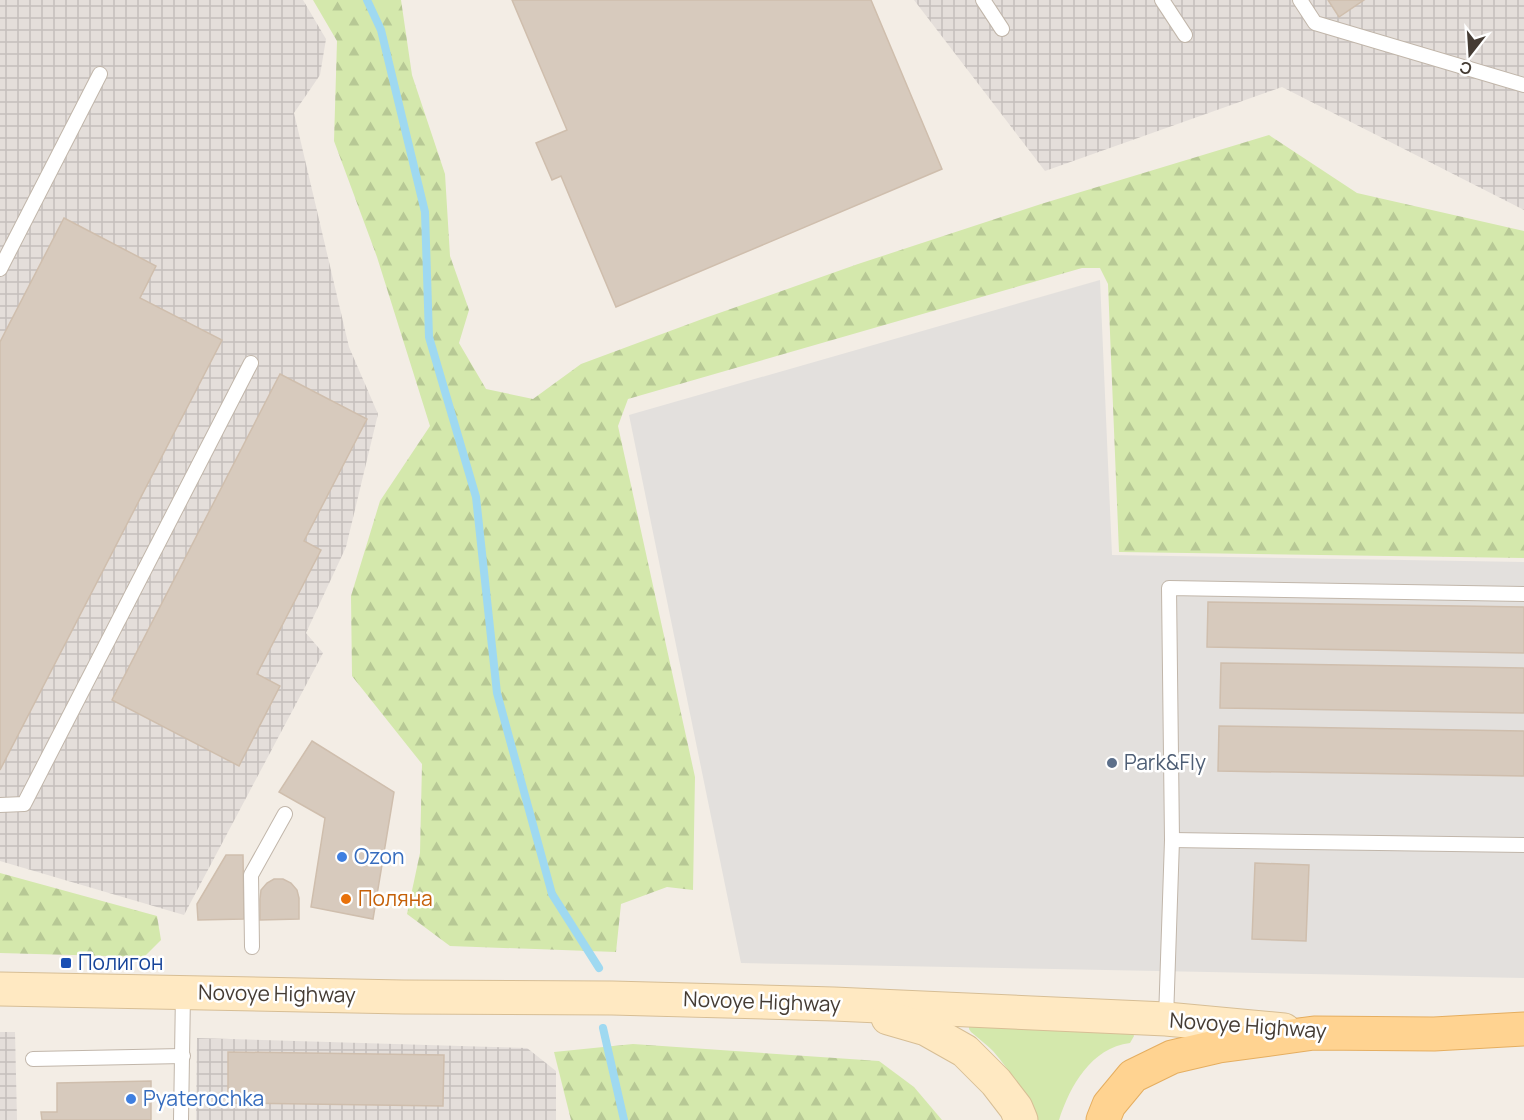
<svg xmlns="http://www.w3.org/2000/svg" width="1524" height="1120" viewBox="0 0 1524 1120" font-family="Manrope,sans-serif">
	<defs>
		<pattern id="industrial-grid" width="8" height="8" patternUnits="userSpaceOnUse" patternTransform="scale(1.5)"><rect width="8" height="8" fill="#e4deda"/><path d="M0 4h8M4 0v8" fill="none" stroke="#c5bfbc"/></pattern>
		<pattern id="forest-firs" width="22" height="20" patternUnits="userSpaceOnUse" patternTransform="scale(1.5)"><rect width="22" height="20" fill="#d4e8ac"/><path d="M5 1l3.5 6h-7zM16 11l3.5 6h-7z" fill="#b7c895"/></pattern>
	</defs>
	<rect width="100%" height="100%" fill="#f3ede5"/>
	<!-- industrial -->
	<g fill="url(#industrial-grid)">
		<path d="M 0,0 L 303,0 L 326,39 L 320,75 L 294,113 L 349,347 L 378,414 L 346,547 L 306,633 L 323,653 L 184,915 L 0,861 Z"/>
		<path d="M 914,0 L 1524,0 L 1524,210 L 1282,87 L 1045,171 Z"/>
		<path d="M 0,1032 L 15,1032 L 17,1120 L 0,1120 Z"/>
		<path d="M 197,1038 L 527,1048 L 556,1071 L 556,1120 L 196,1120 Z"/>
	</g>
	<!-- green -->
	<path fill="#d4e8ac" d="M 969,1025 L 1133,1033 L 1134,1036 L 1130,1043 C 1091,1048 1070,1086 1059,1120 L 1036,1120 C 1024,1095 1011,1071 993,1051 C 986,1044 978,1038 971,1032 L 969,1029 Z"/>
	<!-- forest -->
	<g fill="url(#forest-firs)">
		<path d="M 313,0 L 401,0 L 412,75 L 445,174 L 450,256 L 469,310 L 459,343 L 486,389 L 533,399 L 581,364 L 705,318 L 858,264 L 1041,204 L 1269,135 L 1357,193 L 1524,231 L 1524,558 L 1119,552 L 1108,284 L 1100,268 L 1082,268 L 628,399 L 618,426 L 695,777 L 693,890 L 667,887 L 621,904 L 616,952 L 450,946 L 407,914 L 420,853 L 422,764 L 352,676 L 351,596 L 380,501 L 430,426 L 377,257 L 334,141 L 337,41 Z"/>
		<path d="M 0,873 L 157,916 L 161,940 L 144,957 L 0,953 Z"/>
		<path d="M 633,1044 L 879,1061 L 914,1087 L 942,1120 L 571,1120 L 554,1052 Z"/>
	</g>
	<!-- parking -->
	<path fill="#e3e0dd" d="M 1100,280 L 1112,555 L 1524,562 L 1524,978 L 741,963 L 629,415 Z"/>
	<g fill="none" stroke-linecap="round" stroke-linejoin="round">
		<!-- stream -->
		<g stroke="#9fd9f1" stroke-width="8">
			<path d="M 367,0 L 381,30 L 425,212 L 429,337 L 476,497 L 497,693 L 552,894 L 599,968"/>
			<path d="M 603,1028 L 624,1120"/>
		</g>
	</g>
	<!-- building -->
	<g fill="#d7cabd" stroke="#cfbead" stroke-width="1.5">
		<path d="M 512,0 L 871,0 L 942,169 L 616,307 L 561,176 L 552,180 L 536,143 L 567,130 Z"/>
		<path d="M 1328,0 L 1364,0 L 1339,17 Z"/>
		<path d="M 64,218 L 156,266 L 140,298 L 222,340 L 0,770 L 0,342 Z"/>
		<path d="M 280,374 L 367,419 L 304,541 L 321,550 L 257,674 L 280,686 L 239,766 L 112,700 Z"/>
		<path d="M 1208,602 L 1524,607 L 1524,653 L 1207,647 Z"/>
		<path d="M 1221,663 L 1524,668 L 1524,713 L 1220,708 Z"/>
		<path d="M 1219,726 L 1524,731 L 1524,776 L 1218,771 Z"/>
		<path d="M 312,741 L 394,792 L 373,919 L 311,907 L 325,818 L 279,792 Z"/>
		<path d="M 226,855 L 243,855 L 244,919 L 198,920 L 197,904 Z"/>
		<path d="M 1255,863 L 1309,865 L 1306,941 L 1252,939 Z"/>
		<path d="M 274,879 L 283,879 L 291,883 L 297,890 L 299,898 L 299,919 L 260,920 L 260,899 L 261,890 L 267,883 Z"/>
		<path d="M 228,1052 L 444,1055 L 443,1106 L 228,1103 Z"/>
		<path d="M 151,1081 L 151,1120 L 42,1120 L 41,1112 L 57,1112 L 57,1083 Z"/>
	</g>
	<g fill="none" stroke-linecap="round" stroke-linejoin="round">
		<!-- service casing -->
		<g stroke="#c1b6aa" stroke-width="16">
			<g id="service">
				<path d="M 983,0 L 1002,29"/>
				<path d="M 1162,0 L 1185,35"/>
				<path d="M 1300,0 L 1315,23 L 1524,85"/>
				<path d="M 0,269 L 100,74"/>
				<path d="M 0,805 L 24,804 L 251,363"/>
				<path d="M 1172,840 L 1524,845"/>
				<path d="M 252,947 L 251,875 L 285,814"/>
				<path d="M 1166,1019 L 1172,840 L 1169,588 L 1524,594"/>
				<path d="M 33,1059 L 183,1056"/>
				<path d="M 181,1120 L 183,993"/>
			</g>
		</g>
		<!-- secondary casing -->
		<g stroke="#d7be95" stroke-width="35">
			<g id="secondary">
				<path d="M 0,989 L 403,997 L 612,998 L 834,1004 L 1166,1019 L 1284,1030"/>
				<path d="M 888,1018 L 926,1029 L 965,1051 L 996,1082 L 1016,1108 L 1021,1120"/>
			</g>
		</g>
		<!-- primary casing -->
		<g stroke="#e5ae60" stroke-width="35">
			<path id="primary" d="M 1103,1120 L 1109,1105 L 1133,1076 L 1172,1057 L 1219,1046 L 1314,1033 L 1434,1034 L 1524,1029"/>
		</g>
		<!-- service -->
		<use href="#service" stroke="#fff" stroke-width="14"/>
		<!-- secondary -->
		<use href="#secondary" stroke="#ffe9c2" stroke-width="33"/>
		<!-- primary -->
		<use href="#primary" stroke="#ffd391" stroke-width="33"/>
	</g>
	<!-- markers -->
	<circle fill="#5c6f8a" stroke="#fff" stroke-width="2" cx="1112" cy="763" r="6"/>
	<g fill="#3f7fe0" stroke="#fff" stroke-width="2">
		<circle cx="342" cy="857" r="6"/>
		<circle cx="131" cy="1099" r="6"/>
	</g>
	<circle fill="#e8710a" stroke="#fff" stroke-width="2" cx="346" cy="899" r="6"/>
	<rect fill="#1a4fb4" stroke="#fff" stroke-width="2" x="60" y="957" width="12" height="12" rx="3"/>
	<g text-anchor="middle" stroke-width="5" stroke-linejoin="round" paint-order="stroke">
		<!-- service labels -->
		<g font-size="21" fill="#4e5e75" stroke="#fff" text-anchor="start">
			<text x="1124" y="770">Park&amp;Fly</text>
		</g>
		<!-- shop labels -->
		<g font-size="21" fill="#366cbe" stroke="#fff" text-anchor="start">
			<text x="354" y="864">Ozon</text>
			<text x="143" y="1106">Pyaterochka</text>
		</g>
		<!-- food labels -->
		<g font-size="21" fill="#c56008" stroke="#fff" text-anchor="start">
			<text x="358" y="906">Поляна</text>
		</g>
		<!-- transit labels -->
		<g font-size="21" fill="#164399" stroke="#fff" text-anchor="start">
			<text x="78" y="970">Полигон</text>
		</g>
		<!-- street labels -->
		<g font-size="21" fill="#453c34" stroke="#fff">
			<text transform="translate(277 994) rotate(1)" y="7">Novoye Highway</text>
			<text transform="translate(762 1002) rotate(2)" y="7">Novoye Highway</text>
			<text transform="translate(1248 1026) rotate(4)" y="7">Novoye Highway</text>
		</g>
	</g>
	<!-- north arrow -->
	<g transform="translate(1470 54) rotate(197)" stroke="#ffffff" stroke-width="4.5" paint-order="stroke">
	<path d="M0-4.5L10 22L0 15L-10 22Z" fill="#453c34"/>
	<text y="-9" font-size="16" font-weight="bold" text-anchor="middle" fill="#453c34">С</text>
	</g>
</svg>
